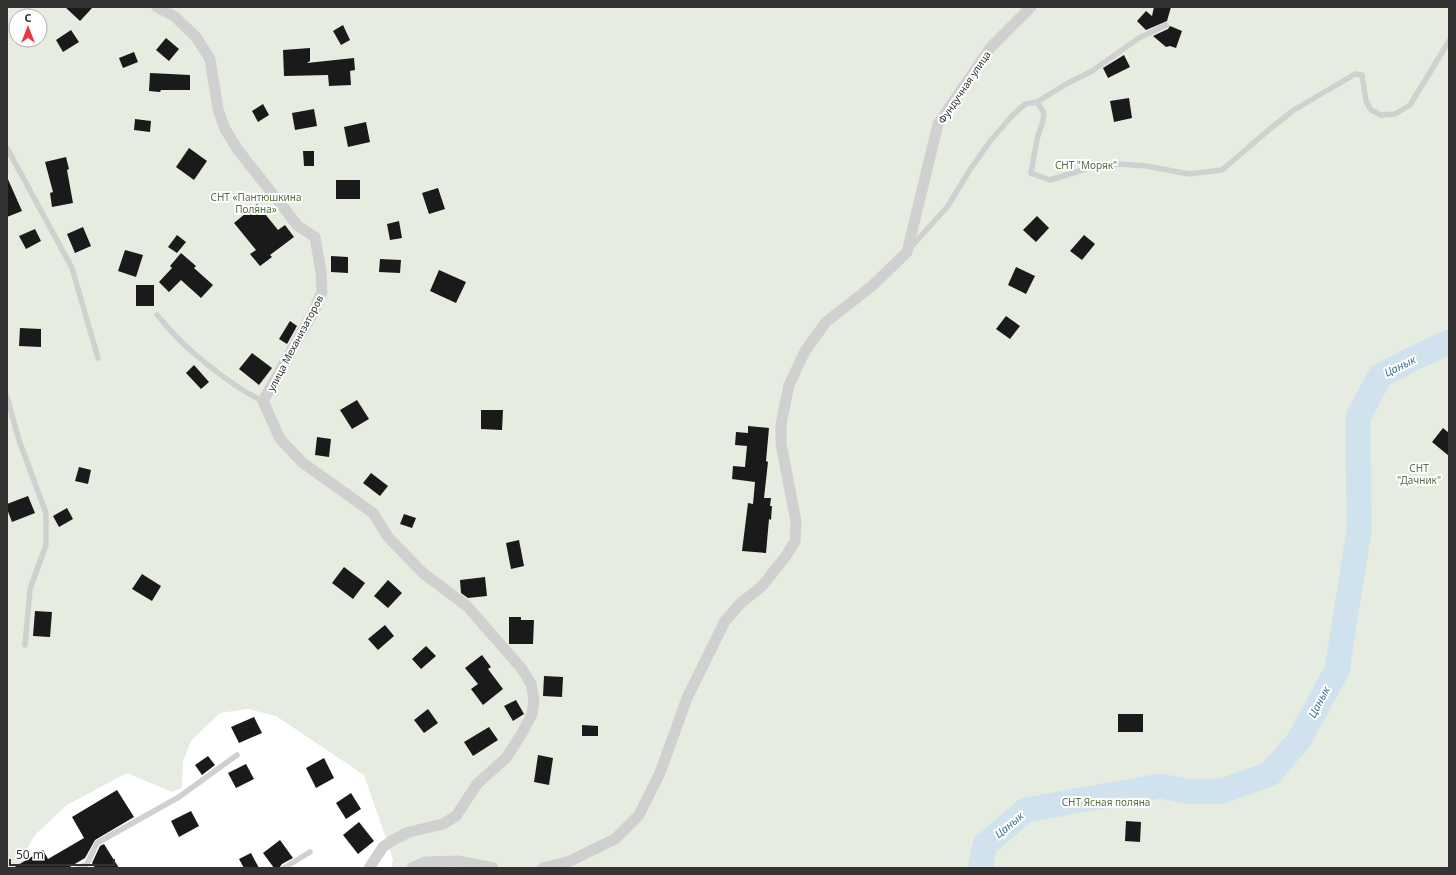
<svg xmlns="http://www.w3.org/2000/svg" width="1456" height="875" viewBox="0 0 1456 875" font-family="'Noto Sans',sans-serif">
	<rect width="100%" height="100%" fill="#fff"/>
	<!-- green -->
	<path fill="#e6ecdf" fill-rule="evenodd" d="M 7,7 L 1449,7 L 1449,868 L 391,868 L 393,859 L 364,775 L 276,716 L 248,709 L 220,713 L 191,741 L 183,762 L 182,788 L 172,792 L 127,773 L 67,805 L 35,835 L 23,856 L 27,868 L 7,868 ZM 16,16 L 40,16 L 40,40 L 16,40 Z"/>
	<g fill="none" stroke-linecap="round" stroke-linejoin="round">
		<!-- river -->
		<path stroke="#cfe2ee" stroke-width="25" d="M 980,868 L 985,845 L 1026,810 L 1160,786 L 1186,791 L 1222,791 L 1270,774 L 1299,740 L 1337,670 L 1359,531 L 1358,417 L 1380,376 L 1410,360 L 1449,342"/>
	</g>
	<!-- building -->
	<g fill="#1a1a1a">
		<path d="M 65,7 L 93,7 L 80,21 Z"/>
		<path d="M 1154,7 L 1171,7 L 1167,21 L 1146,30 L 1137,21 L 1146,11 L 1152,16 Z"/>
		<path d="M 343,25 L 350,40 L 341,45 L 333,31 Z"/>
		<path d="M 1170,26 L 1182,31 L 1176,48 L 1170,46 L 1166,47 L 1153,36 L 1168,29 Z"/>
		<path d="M 71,30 L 79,42 L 63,52 L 56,40 Z"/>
		<path d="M 166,38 L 179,49 L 169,61 L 156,50 Z"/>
		<path d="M 310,48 L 310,61 L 307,63 L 354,58 L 355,70 L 350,71 L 351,85 L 329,86 L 328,75 L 284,76 L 283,50 Z"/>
		<path d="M 134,52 L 138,62 L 123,68 L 119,58 Z"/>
		<path d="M 1124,55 L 1130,67 L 1108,78 L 1103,68 Z"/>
		<path d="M 150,73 L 190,75 L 190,90 L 161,90 L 160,92 L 149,91 Z"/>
		<path d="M 1129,98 L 1132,118 L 1114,122 L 1110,101 Z"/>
		<path d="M 263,104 L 269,115 L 258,122 L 252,111 Z"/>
		<path d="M 314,109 L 317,126 L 295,130 L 292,113 Z"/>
		<path d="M 135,119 L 151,121 L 150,132 L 134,130 Z"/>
		<path d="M 366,122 L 370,142 L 348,147 L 344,127 Z"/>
		<path d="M 189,148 L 207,161 L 194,180 L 176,167 Z"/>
		<path d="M 303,151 L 314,151 L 314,166 L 304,166 Z"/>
		<path d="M 66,157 L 69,169 L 67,170 L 73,203 L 52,207 L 50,193 L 53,192 L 45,162 Z"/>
		<path d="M 7,177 L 22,211 L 7,217 Z"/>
		<rect x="336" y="180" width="24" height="19"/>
		<path d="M 438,188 L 445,209 L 429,214 L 422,193 Z"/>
		<path d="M 257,204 L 278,230 L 285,225 L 294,237 L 270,255 L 272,257 L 260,266 L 250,254 L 256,250 L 234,223 Z"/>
		<path d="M 1037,216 L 1049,228 L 1036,242 L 1023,230 Z"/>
		<path d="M 399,221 L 402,238 L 390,240 L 387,224 Z"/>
		<path d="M 83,227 L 91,246 L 75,253 L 67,234 Z"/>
		<path d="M 35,229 L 41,241 L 26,249 L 19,236 Z"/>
		<path d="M 177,235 L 186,242 L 177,253 L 168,247 Z"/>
		<path d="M 1084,235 L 1095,244 L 1082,260 L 1070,251 Z"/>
		<path d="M 125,250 L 143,255 L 136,277 L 118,271 Z"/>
		<path d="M 181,253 L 196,266 L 194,268 L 213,285 L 201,298 L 181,280 L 169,292 L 159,282 L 172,268 L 170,266 Z"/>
		<path d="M 331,256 L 348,257 L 348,273 L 331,272 Z"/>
		<path d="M 380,259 L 401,260 L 400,273 L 379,272 Z"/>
		<path d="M 1016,267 L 1035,276 L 1026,294 L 1008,285 Z"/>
		<path d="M 439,270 L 466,282 L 456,303 L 430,291 Z"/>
		<rect x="136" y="285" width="18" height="21"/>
		<path d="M 1006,316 L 1020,326 L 1010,339 L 996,329 Z"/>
		<path d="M 290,321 L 297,326 L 287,344 L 279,339 Z"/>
		<path d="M 20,328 L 41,329 L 41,347 L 19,346 Z"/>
		<path d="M 252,353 L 272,368 L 259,385 L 239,369 Z"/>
		<path d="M 194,365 L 209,382 L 201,389 L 186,373 Z"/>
		<path d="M 357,400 L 369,419 L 352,429 L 340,410 Z"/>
		<path d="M 481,410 L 503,410 L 502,430 L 481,429 Z"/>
		<path d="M 748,426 L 769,428 L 766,461 L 768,462 L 764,498 L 771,498 L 770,506 L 772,506 L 771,520 L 769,519 L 766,553 L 742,551 L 748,503 L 753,504 L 755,482 L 732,479 L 733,466 L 745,467 L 747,446 L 735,445 L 736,432 L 748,433 Z"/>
		<path d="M 1443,428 L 1449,433 L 1449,456 L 1432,442 Z"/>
		<path d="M 317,437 L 331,439 L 329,457 L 315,455 Z"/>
		<path d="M 79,467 L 91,470 L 88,484 L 75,481 Z"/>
		<path d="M 371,473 L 388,486 L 380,496 L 363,483 Z"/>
		<path d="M 28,496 L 35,513 L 12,522 L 7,509 L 7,504 Z"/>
		<path d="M 67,508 L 73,519 L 59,527 L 53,516 Z"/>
		<path d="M 404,514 L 416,518 L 412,528 L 400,524 Z"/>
		<path d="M 519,540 L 524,566 L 511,569 L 506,543 Z"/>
		<path d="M 344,567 L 365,583 L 353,599 L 332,583 Z"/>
		<path d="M 142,574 L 161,586 L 152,601 L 132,589 Z"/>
		<path d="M 485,577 L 487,596 L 468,598 L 461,593 L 460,580 Z"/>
		<path d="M 388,580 L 402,593 L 388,608 L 374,596 Z"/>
		<path d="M 35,611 L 52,612 L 50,637 L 33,636 Z"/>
		<path d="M 509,617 L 521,617 L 521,620 L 534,620 L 533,644 L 509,644 Z"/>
		<path d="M 385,625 L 394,636 L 378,650 L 368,639 Z"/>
		<path d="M 426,646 L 436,656 L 421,669 L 412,659 Z"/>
		<path d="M 482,655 L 491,667 L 488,669 L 503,689 L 483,705 L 471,689 L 478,684 L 465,668 Z"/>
		<path d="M 544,676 L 563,677 L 562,697 L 543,696 Z"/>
		<path d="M 516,700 L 524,714 L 513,721 L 504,706 Z"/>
		<path d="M 428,709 L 438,723 L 424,733 L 414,720 Z"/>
		<rect x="1118" y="714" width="25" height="18"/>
		<path d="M 254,717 L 262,733 L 239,743 L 231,727 Z"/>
		<path d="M 582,725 L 598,726 L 598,736 L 582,736 Z"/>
		<path d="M 489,727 L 498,740 L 473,756 L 464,742 Z"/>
		<path d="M 538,755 L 553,758 L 549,785 L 534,782 Z"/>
		<path d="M 208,756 L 215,765 L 202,775 L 195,765 Z"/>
		<path d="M 324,758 L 334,778 L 316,788 L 306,768 Z"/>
		<path d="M 246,764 L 254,779 L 236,788 L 228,773 Z"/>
		<path d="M 117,790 L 134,817 L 95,840 L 85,858 L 68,868 L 13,868 L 43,850 L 48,859 L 84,838 L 72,817 Z"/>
		<path d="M 351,793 L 361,809 L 346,819 L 336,803 Z"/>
		<path d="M 191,811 L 199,826 L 179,837 L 171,821 Z"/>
		<path d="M 1126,821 L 1141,822 L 1140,842 L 1125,841 Z"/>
		<path d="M 359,822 L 374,841 L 358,854 L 343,835 Z"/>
		<path d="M 280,840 L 293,858 L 282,864 L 279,868 L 274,868 L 263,853 Z"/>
		<path d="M 104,844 L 119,868 L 95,868 L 92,863 L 100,846 Z"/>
		<path d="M 251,853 L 259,868 L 244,868 L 239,859 Z"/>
	</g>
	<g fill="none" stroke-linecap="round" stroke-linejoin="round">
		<!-- lane -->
		<g stroke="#d0d0d0" stroke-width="5.5">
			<path d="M 1037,102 L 1068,83 L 1092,71 L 1139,38 L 1166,25"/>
			<path d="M 7,148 L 72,268 L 98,358"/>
			<path d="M 911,247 L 948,206 L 969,171 L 991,140 L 1013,115 L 1025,104 L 1037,102 L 1044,113 L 1043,121 L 1037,139 L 1031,173 L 1050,180 L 1089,168 L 1119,164 L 1146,166 L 1189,174 L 1222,170 L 1271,128 L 1294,110 L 1355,74 L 1362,75 L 1366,101 L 1371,110 L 1381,115 L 1395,114 L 1410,105 L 1449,41"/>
			<path d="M 157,315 C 167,326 177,339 189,349 C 208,366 240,391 263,401"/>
			<path d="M 7,397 L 19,440 L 46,513 L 46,545 L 30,589 L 25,645"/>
			<path d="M 78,868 L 87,864 L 97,843 L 179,797 L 237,755"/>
			<path d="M 284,868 L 310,852"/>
		</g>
		<!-- street -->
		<g stroke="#d0d0d0" stroke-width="11">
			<path d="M 157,7 L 174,16 L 196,37 L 210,59 L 218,109 L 225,129 L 238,150 L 298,226 L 315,237 L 321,272 L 322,292 L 314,311 L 263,401 L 280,439 L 303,463 L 373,513 L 388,537 L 423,573 L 467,606 L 522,669 L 531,684 L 534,700 L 532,714 L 521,735 L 506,758 L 477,784 L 456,816 L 443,824 L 409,832 L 393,840 L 383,847 L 369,868"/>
			<path d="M 412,868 L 425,862 L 458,861 L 493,868"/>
			<path d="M 543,868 L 570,861 L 615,839 L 639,815 L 660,773 L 687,698 L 725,621 L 741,603 L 762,586 L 786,556 L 795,541 L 796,521 L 781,444 L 781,424 L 789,385 L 805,351 L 826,322 L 872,286 L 907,252 L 938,124 L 991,47 L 1031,7"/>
		</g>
	</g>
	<g text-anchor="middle" stroke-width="4" stroke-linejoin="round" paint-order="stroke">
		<!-- street labels -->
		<g font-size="10" fill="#333" stroke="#fff">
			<text transform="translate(964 87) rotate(-56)" y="4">Фундучная улица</text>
			<text transform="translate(295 343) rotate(-62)" y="4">улица Механизаторов</text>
		</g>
		<!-- park labels -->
		<g font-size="10" fill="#56703f" stroke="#fff">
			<text x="1086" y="169">СНТ "Моряк"</text>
			<text x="256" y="201">СНТ «Пантюшкина<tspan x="256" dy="12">Поляна»</tspan></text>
			<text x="1419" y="472">СНТ<tspan x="1419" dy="12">"Дачник"</tspan></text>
			<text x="1106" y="806">СНТ Ясная поляна</text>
		</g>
		<!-- water labels -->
		<g font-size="11" font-style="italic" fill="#3f7597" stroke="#fff">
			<text transform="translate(1400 366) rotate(-26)" y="4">Цанык</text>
			<text transform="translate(1319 702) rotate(-62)" y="4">Цанык</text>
			<text transform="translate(1009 825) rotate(-40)" y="4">Цанык</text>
		</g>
	</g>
	<!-- border -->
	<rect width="1456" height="875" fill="none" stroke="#333333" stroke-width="16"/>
	<!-- north arrow -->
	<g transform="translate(28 28)"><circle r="19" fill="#ffffff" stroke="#adadad"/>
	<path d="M0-3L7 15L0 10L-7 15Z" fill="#e63946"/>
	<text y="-6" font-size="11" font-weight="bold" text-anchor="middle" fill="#333333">С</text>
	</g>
	<!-- scale -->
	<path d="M10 859v6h104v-6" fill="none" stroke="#333333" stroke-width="2"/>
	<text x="16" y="859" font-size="12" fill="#333333" stroke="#ffffff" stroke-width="3" paint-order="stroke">50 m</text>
</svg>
